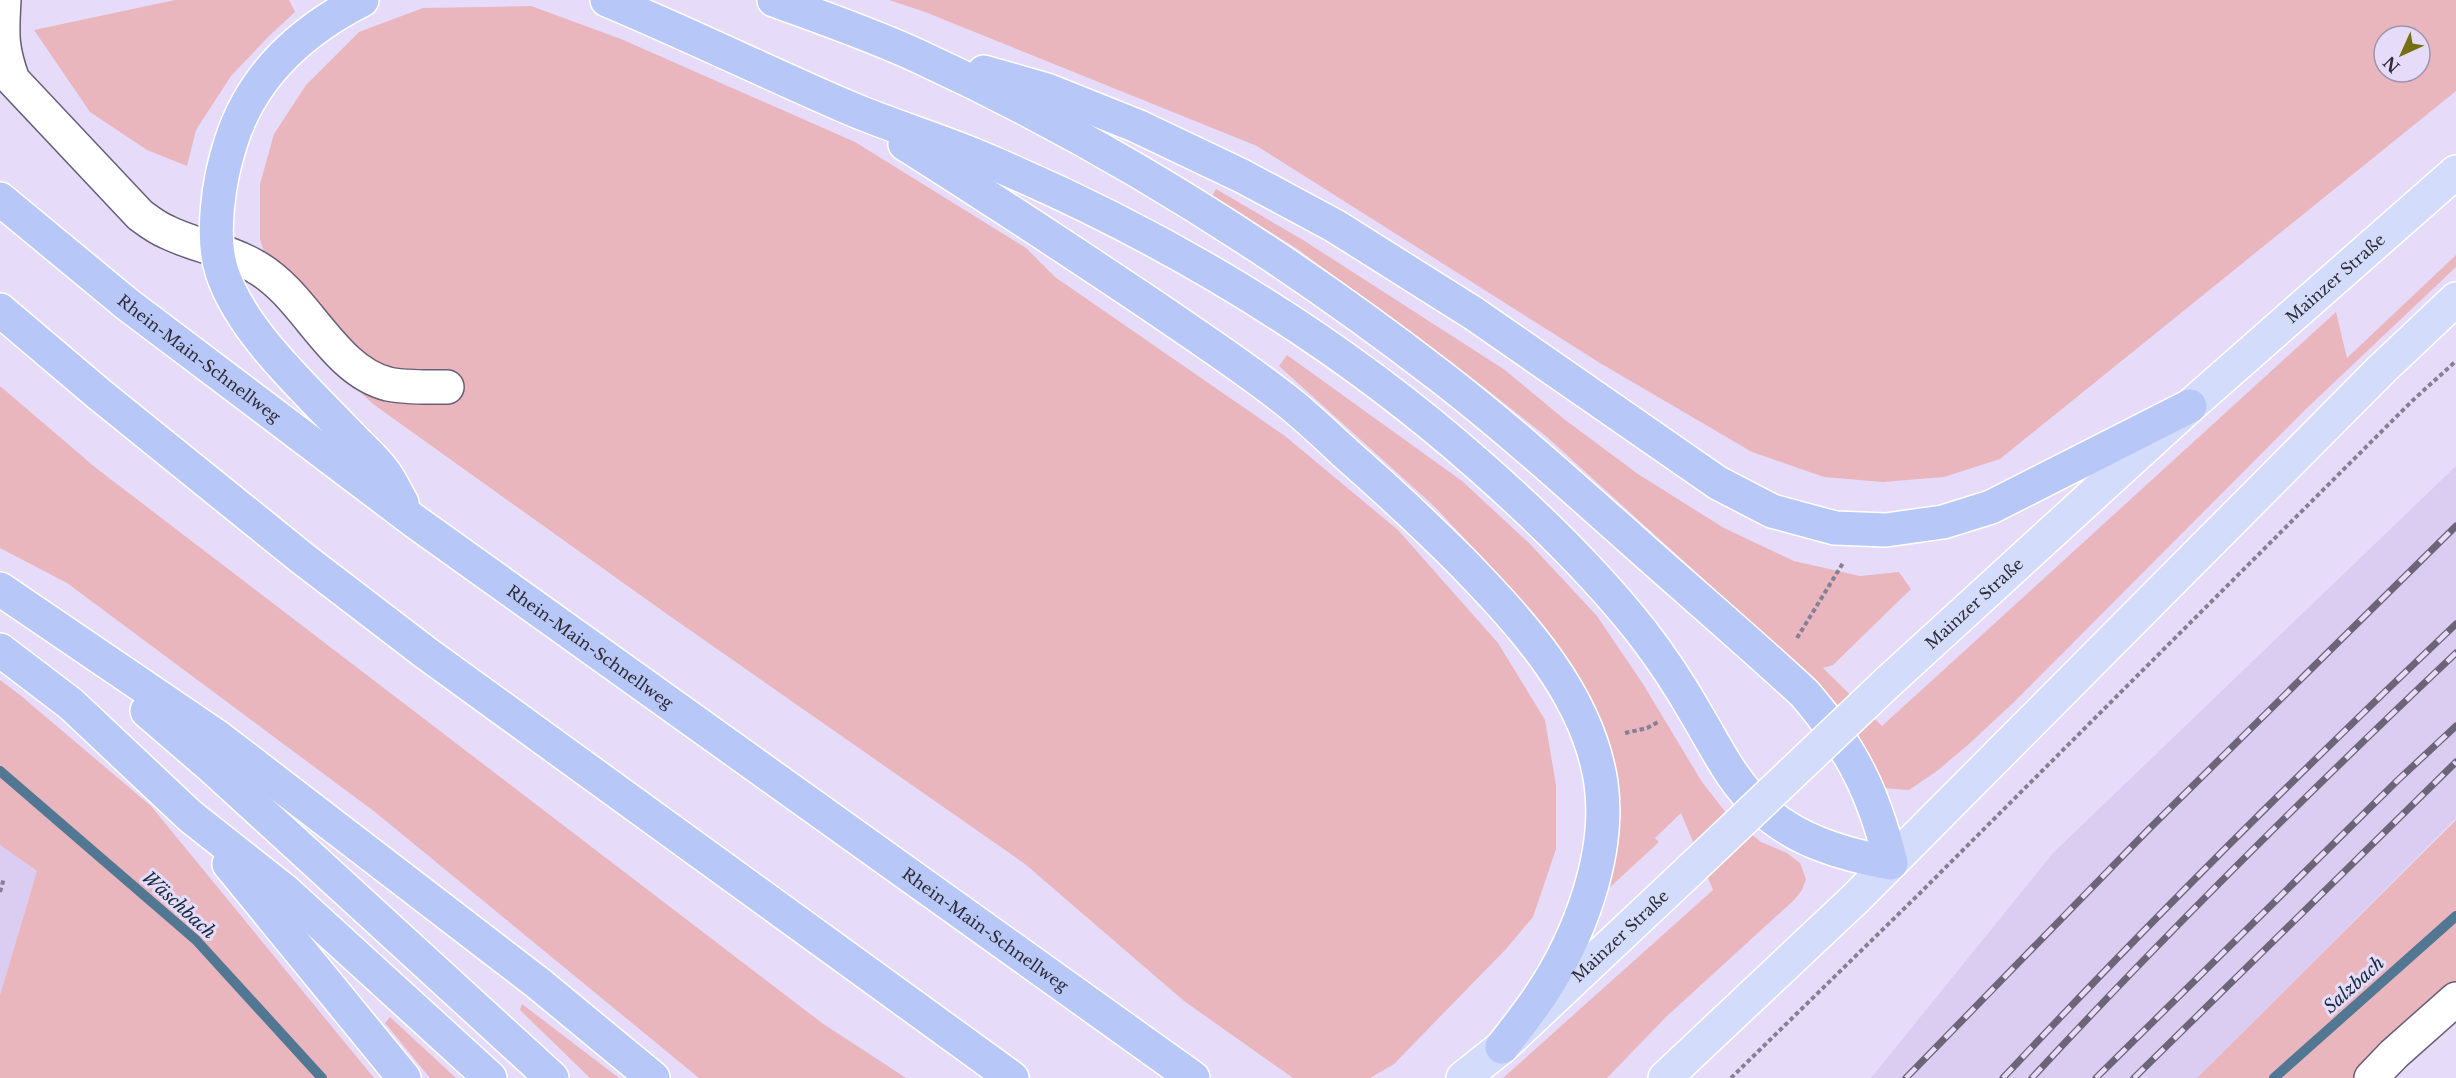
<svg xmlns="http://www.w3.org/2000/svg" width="2456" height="1078" viewBox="0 0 2456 1078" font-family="'Libre Baskerville',serif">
	<rect width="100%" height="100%" fill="#e7dbfa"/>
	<!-- built -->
	<g fill="#dacdf1">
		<path d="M 2456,466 L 2456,818 L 2197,1078 L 1871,1078 L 2053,853 Z"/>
		<path d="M 0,845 L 37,871 L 0,995 Z"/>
	</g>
	<!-- green -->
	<g fill="#e9b6be" fill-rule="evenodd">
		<path d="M 175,0 L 289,0 L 295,12 L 269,36 L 231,76 L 196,130 L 187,166 L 147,150 L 90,112 L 34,30 Z"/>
		<path d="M 889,0 L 2456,0 L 2456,91 L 2000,459 L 1944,477 L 1883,482 L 1824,477 L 1752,452 L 1600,363 L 1257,146 L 925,12 ZM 2384,36 L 2420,36 L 2420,72 L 2384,72 Z"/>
		<path d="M 531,6 L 621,39 L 855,142 L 1026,248 L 1055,277 L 1285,436 L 1398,530 L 1498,643 L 1545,720 L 1556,785 L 1556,849 L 1533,917 L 1506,949 L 1394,1064 L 1370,1078 L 1293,1078 L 1184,1001 L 1025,864 L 664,612 L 373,404 L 298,333 L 278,297 L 260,239 L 260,184 L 274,134 L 306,85 L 359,32 L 423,8 Z"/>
		<path d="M 1216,189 L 1303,240 L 1505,370 L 1564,419 L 1638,474 L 1724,528 L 1794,561 L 1860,576 L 1899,572 L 1911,589 L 1833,665 L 1823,668 L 1882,726 L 2336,312 L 2347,358 L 2456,255 L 2456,267 L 2307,408 L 2013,703 L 1969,744 L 1937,771 L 1909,790 L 1883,788 L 1867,762 L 1862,741 L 1840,707 L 1767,637 L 1547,437 L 1481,385 L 1296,248 L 1212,196 Z"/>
		<path d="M 1287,355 L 1462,481 L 1529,543 L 1597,616 L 1643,684 L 1702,782 L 1727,814 L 1761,842 L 1787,853 L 1800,863 L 1806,879 L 1802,890 L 1794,900 L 1666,1017 L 1607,1078 L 1503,1078 L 1713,890 L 1681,813 L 1655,838 L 1659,842 L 1608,889 L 1602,885 L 1610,843 L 1549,635 L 1498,574 L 1434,506 L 1279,366 Z"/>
		<path d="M 0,386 L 96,468 L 822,1023 L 906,1078 L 699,1078 L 375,812 L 67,583 L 0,548 Z"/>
		<path d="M 0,680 L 20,695 L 151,806 L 374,1078 L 0,1078 L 0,995 L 37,871 L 0,845 Z"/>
		<path d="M 2456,820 L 2456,981 L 2355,1078 L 2197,1078 Z"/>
		<path d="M 522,1004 L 619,1078 L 590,1078 L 520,1010 Z"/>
		<path d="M 390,1017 L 456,1078 L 430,1078 L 385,1023 Z"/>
	</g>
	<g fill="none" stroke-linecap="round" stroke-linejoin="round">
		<!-- stream -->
		<g stroke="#517793" stroke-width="10">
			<path d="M 0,771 L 196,940 L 322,1078"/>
			<path d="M 2274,1078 L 2456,916"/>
		</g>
		<!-- minor casing -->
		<g stroke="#685e78" stroke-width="36">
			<g id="minor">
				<path d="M 4,0 C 2,33 1,48 13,80 L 140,215 C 148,221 157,228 167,232 C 195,246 228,250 256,267 C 306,295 332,370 388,384 C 407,388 427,387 447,387"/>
				<path d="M 2371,1078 L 2394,1054 L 2456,999"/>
			</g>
		</g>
		<!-- major casing -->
		<g stroke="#fff" stroke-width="36">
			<g id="major">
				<path id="s1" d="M 1887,683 L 2190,406 L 2456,172"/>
				<path id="s2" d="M 1463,1078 L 1502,1047 L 1688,872"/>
				<path d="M 1665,1078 L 1855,899 L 2382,369 L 2456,299"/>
			</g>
		</g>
		<!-- highway casing -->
		<g stroke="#fff" stroke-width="36">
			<g id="highway">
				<path d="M 362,0 C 301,31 252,75 231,142 C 219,178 210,236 222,272 C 242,334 312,395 356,442 C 365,451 376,461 384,472 C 391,481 396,493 402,503"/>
				<path d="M 607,0 C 688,34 766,72 847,107 C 891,126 937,139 981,158 C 1162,234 1333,336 1480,466 C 1538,517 1593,570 1641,631 C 1662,658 1681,687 1698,717 C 1717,749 1733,783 1761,808 C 1796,841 1845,855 1891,863 C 1874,793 1852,749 1805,694 C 1748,641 1689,591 1631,539 C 1568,483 1506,427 1440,376 C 1279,252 1105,142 920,57 C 873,35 823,18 774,0"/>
				<path d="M 984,72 L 1047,90 L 1137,126 L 1242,176 L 1335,226 L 1473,313 L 1718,483 L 1772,511 L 1835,528 L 1886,530 L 1943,522 L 1991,507 L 2190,406"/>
				<path d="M 905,144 C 989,197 1071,251 1153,306 C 1198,337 1244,367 1287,401 C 1306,416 1325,434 1343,451 C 1384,487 1424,524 1463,563 C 1522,624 1588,695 1601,783 C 1611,854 1579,938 1540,996 C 1528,1014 1515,1030 1502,1047"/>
				<path id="s3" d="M 0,199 L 127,304 L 413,520 L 1193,1078"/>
				<path d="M 0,310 L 99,394 L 302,558 L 426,653 L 1012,1078"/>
				<path d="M 0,589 L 219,738 L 538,983 L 653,1078"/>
				<path d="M 0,650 L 71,704 L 190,816 L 285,891 L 490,1078"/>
				<path d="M 147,711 L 212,767 L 552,1078"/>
				<path d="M 229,864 L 404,1078"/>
			</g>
		</g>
		<!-- path -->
		<g stroke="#877f94" stroke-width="4" stroke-dasharray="4.5 3" stroke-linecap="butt">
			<path d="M 1797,638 L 1843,563"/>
			<path d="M 1625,733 L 1647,728 L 1660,721"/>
			<path d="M 0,892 L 4,878"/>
			<path d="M 1731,1078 L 1919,894 L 2412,401 L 2456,361"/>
		</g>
		<!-- minor -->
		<use href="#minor" stroke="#fff" stroke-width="33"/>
		<!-- major -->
		<use href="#major" stroke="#d3ddfb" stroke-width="33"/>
		<!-- highway -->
		<use href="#highway" stroke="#b6c7f8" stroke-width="33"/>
		<!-- rail casing -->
		<g stroke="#6b6577" stroke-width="7">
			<g id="rail">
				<path d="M 1906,1078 L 2149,829 L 2456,526"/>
				<path d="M 2003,1078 C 2149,922 2301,771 2456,624"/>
				<path d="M 2032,1078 C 2168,931 2311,790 2456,653"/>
				<path d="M 2096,1078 L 2398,780 L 2456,726"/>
				<path d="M 2134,1078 L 2456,762"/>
			</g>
		</g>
		<!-- rail -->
		<use href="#rail" stroke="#e7dbfa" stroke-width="4.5" stroke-dasharray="14" stroke-linecap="butt"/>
		<!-- major-bridge casing -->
		<g stroke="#fff" stroke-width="36" stroke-linecap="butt">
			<path id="major-bridge" d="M 1688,872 L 1887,683"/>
		</g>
		<!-- major-bridge -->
		<use href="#major-bridge" stroke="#d3ddfb" stroke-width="33"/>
	</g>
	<g text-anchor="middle" stroke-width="6" stroke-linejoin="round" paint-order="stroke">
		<!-- street labels -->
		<g font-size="16" fill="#2f2b37" stroke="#e7dbfa">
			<text dy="6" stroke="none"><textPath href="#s1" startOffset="604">Mainzer Straße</textPath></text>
			<text dy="6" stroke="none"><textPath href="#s3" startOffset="255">Rhein-Main-Schnellweg</textPath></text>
			<text dy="6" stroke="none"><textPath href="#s1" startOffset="118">Mainzer Straße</textPath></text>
			<text dy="6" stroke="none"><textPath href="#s3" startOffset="741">Rhein-Main-Schnellweg</textPath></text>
			<text dy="6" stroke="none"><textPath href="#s3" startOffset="1227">Rhein-Main-Schnellweg</textPath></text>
			<text dy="6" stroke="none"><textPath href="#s2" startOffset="212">Mainzer Straße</textPath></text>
		</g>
		<!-- water labels -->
		<g font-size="18" font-style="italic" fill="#122d3d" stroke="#e7dbfa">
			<text transform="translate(179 905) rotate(42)" y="6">Wäschbach</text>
			<text transform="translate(2354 985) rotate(-42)" y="6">Salzbach</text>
		</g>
	</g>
	<!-- north arrow -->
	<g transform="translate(2402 54) rotate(225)"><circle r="28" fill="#e7dbfa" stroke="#9d95ac" stroke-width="1.5"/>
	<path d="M0-4.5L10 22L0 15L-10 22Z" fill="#747012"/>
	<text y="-9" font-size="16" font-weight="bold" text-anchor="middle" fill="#2f2b37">N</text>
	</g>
</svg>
